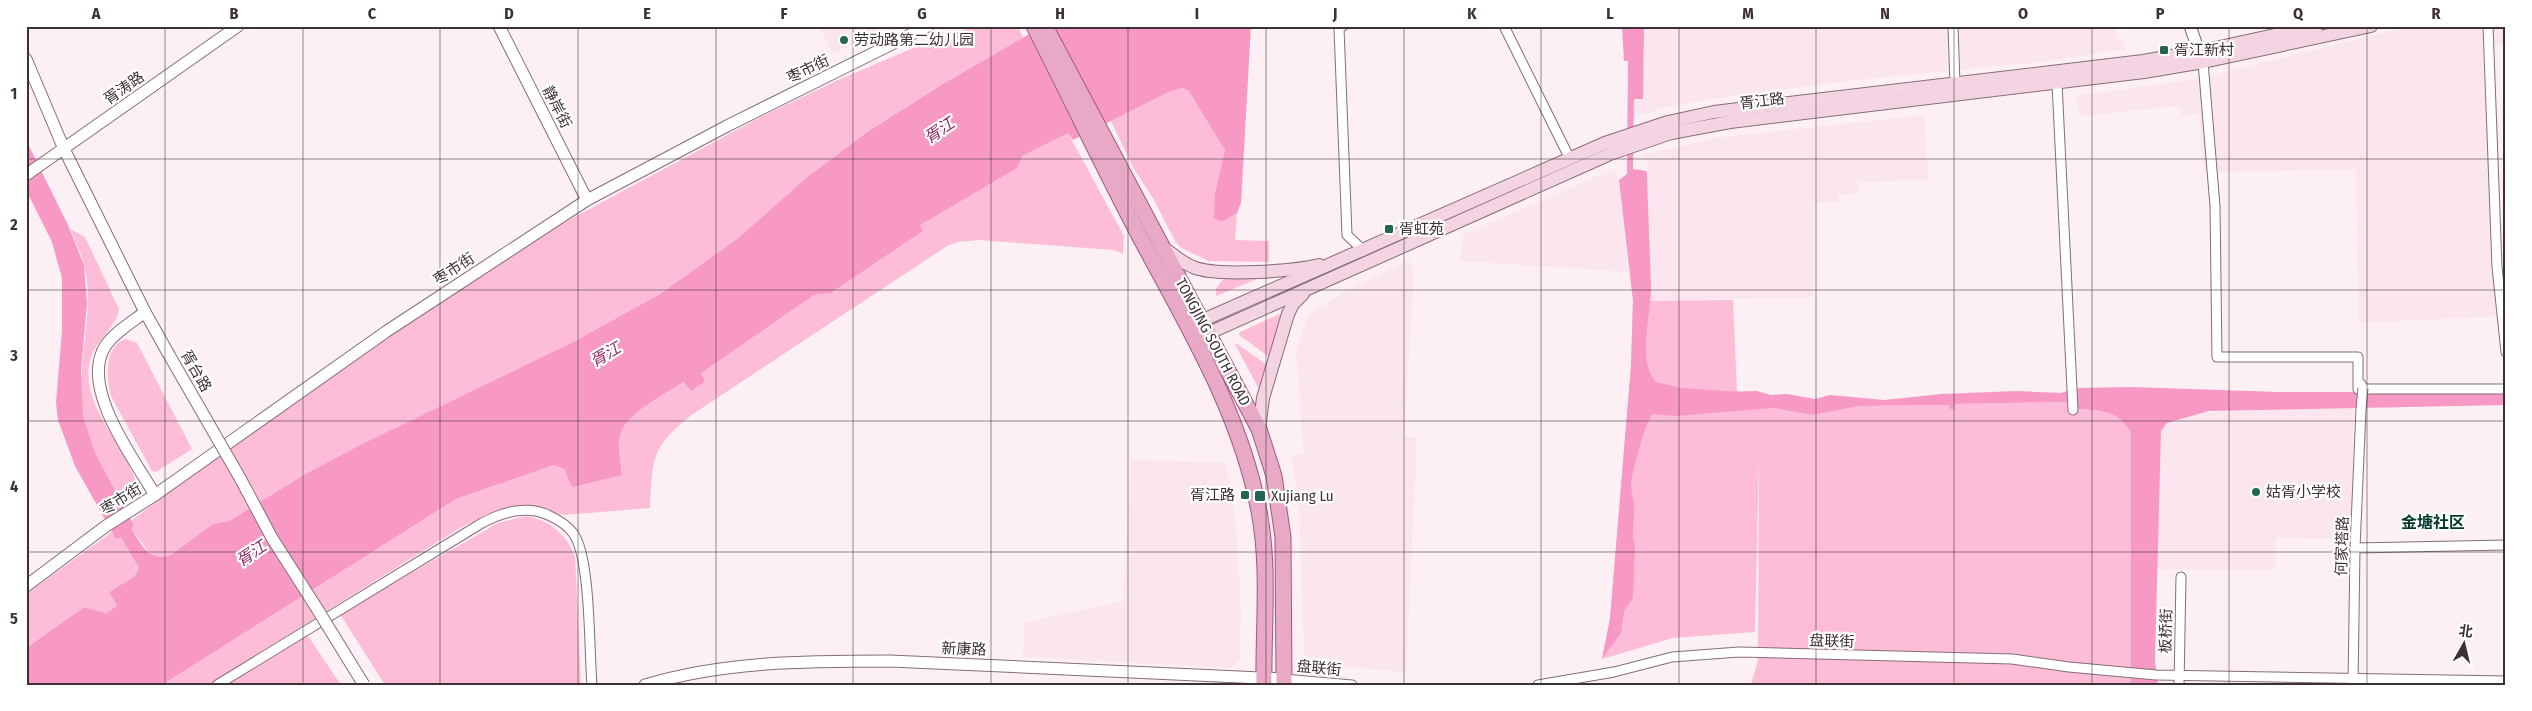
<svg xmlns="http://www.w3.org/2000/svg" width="2532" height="711" viewBox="0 0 2532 711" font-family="'Fira Sans Condensed','Noto Sans SC',sans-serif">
	<rect width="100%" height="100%" fill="#fcf0f4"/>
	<!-- built -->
	<g fill="#fbe5ee">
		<path d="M 819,26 L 893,26 L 832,54 Z"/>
		<path d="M 1644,26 L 2114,26 L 2126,49 L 2049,61 L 1857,80 L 1732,96 L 1670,106 L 1634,117 L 1634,99 L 1643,99 Z"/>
		<path d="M 2411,26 L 2506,26 L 2506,44 L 2492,45 L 2504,316 L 2359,323 L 2356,169 L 2204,173 L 2199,114 L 2182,116 L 2180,106 L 2080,116 L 2076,96 L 2196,79 Z"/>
		<path d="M 1925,115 L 1928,180 L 1860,182 L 1858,194 L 1838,195 L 1838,202 L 1813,203 L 1813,297 L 1650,301 L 1652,288 L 1646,171 L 1649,168 L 1644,155 L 1715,138 Z"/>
		<path d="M 1614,169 L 1619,180 L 1628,272 L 1461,261 L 1463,235 Z"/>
		<path d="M 1409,260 L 1414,273 L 1404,436 L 1417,438 L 1406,672 L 1314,664 L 1304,655 L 1299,506 L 1291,455 L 1304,453 L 1296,353 L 1308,315 L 1349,289 Z"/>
		<path d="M 2353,408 L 2352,539 L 2276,538 L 2275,570 L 2157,569 L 2161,431 L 2167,423 L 2209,412 Z"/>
		<path d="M 1131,459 L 1226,463 L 1236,525 L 1241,611 L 1240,659 L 1232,668 L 1023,657 L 1024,623 L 1123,601 Z"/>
	</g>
	<!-- green -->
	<g fill="#fdbdd9">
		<path d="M 974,26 L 1018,26 L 1023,38 L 943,84 L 867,132 L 806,178 L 737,239 L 660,294 L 575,341 L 362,444 L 307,473 L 229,521 L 213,524 L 171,555 L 160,558 L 151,555 L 130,527 L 134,525 L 132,520 L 234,442 L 310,389 L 487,271 L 567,221 L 761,117 L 838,80 L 911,49 Z"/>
		<path d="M 1182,88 L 1189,91 L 1194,97 L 1225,150 L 1215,193 L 1222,222 L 1237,213 L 1235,240 L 1269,241 L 1269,262 L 1208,261 L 1180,247 L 1175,241 L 1154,200 L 1134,169 L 1111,121 L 1169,92 Z"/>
		<path d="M 1068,133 L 1124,236 L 1123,254 L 1114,250 L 979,240 L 958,242 L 947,246 L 690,416 C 650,449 653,459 650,508 L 564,515 L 523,505 L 493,511 L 460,528 L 208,685 L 162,685 L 456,499 L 554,465 L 564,469 L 567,476 L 622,475 C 621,463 617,448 620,436 C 625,413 666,394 685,382 L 691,391 L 705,382 L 700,373 L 814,295 L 831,293 L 923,231 L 920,225 L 1022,156 Z"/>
		<path d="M 70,229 L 85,237 L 119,309 C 116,329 95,340 90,361 C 80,406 123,440 135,480 L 132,490 L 120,498 C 103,468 83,438 81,403 C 79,362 91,321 87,280 C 85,262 77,245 70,229 Z"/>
		<path d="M 1227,275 L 1267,275 L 1216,296 L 1216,288 Z"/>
		<path d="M 1733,300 L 1737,391 L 1757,391 L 1760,408 L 1773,408 L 1813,415 L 1860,406 L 1950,405 L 1950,409 L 1955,409 L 1956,404 L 2068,402 L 2069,408 C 2095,411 2117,407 2131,433 L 2131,685 L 1751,685 L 1758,660 L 1759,455 L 1755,632 L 1673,638 L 1602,659 L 1610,619 L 1631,366 L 1633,301 Z"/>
		<path d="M 1282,313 L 1269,357 L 1239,335 L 1240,332 Z"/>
		<path d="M 126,339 L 137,343 L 192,449 L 156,472 L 152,471 L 111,396 C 106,379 104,345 126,339 Z"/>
		<path d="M 1236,343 L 1267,365 L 1259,389 L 1235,344 Z"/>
		<path d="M 525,516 C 550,520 565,533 575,556 L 581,685 L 385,685 L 340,614 L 498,523 Z"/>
		<path d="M 112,532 L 116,539 L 121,536 L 139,568 L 135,576 L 109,592 L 117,606 L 106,613 L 84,607 L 26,648 L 26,594 Z"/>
		<path d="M 306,633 L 341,685 L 227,685 Z"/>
	</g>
	<!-- water -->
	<g fill="#f799c4">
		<path d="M 1043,26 L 1251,26 L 1241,203 L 1237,213 L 1222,222 L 1214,218 L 1215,193 L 1225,150 L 1189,91 L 1182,88 L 1169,92 L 1073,140 L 1068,133 L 1022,156 L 1017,168 L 920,225 L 923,231 L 831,293 L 814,295 L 701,373 L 705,382 L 691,391 L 684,382 C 666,394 625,413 620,436 C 617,448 621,463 622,475 L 572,487 L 564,469 L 554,465 L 456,499 L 162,685 L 26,685 L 26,648 L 84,607 L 106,613 L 117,606 L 109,592 L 135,576 L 139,568 L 121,537 L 116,539 L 75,466 L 58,420 L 56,403 L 62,330 L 62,278 L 52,242 L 26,190 L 26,140 L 68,225 L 84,265 L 87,303 L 81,371 L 83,417 L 95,453 L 134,525 L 131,528 C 141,544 149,563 171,555 L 213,524 L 229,521 L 307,473 L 362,444 L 575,341 L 660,294 L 737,239 L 806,178 L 867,132 L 943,84 Z"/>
		<path d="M 1622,26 L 1644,26 L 1643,99 L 1634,99 L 1633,169 L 1646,171 L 1647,175 C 1648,212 1650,249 1651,285 C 1652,313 1636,360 1656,382 L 1681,388 L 1741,392 L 1757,391 L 1771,395 L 1787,394 L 1815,399 L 1830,395 L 1884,400 L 1941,394 L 2017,391 L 2061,393 L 2076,388 L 2130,387 L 2279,392 L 2506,392 L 2506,405 L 2209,411 L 2167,423 L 2161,431 L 2155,660 L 2158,685 L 2131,685 L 2131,433 C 2117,407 2095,411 2068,408 L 2068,402 L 1956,404 L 1955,409 L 1950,409 L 1949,405 L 1860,406 L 1813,415 L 1773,408 L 1678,416 L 1653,414 C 1646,420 1632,472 1631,484 C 1631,493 1635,502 1634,511 C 1634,523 1631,534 1635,546 L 1633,598 L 1624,611 L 1621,633 L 1602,659 L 1610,619 L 1631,366 L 1633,301 L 1619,180 L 1627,174 L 1628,61 L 1624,61 Z"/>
	</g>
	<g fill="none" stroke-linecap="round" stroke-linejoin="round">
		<!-- minor casing -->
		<g stroke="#866d77" stroke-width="11">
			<g id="minor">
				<path d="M 1343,26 L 1339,28 L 1347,235 L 1364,251"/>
				<path d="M 1504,26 L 1570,159"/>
				<path d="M 1953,26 L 1955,84"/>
				<path d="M 2488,26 L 2497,267 L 2506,352"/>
				<path d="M 2203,62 L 2215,206 L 2217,357 L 2358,357 L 2358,389 L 2361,384 L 2363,388"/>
				<path d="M 2057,83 L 2073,410"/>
				<path d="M 2359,389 L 2506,389"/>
				<path d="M 2355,548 L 2506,545"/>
				<path d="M 1284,679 L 1352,685"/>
				<path d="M 217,685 L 482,523 C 502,512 527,505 548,515 C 557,519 567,525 573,533 C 591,557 589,651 592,685"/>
				<path d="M 1538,685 L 1614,672 L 1672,657 L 1739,652 L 2012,659 L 2069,667 L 2156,675 L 2506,681"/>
				<path d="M 2179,685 L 2181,577"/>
				<path d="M 2353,685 L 2355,548 L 2361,409"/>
			</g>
		</g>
		<!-- tertiary casing -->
		<g stroke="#866d77" stroke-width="13">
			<g id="tertiary">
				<path d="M 499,26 L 587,200"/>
				<path d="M 2190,26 L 2202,60"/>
				<path d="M 26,59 L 64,149 L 145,312 L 168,353"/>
				<path d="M 26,175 L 238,26"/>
				<path d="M 145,312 C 132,322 115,332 106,345 C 78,386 134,459 155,495"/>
				<path d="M 240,478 L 272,538 L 316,607"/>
				<path d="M 26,586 L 106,526 L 155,495 L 387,331 L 587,200 L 727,126 L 928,26"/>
				<path d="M 645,685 C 724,661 808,661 890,661 L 1284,679"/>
			</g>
		</g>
		<!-- secondary casing -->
		<g stroke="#866d77" stroke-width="14">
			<g id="secondary">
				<path d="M 1164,248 C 1173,254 1182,263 1193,267 C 1216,277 1294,271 1319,265"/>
				<path d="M 1194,324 L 1605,143 L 1668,122 L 1714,112 L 2143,61 L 2201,51 L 2317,26"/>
				<path d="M 1200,337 L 1610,154 L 1671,133 L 1730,122 L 2144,72 L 2203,62 L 2371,26"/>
				<path d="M 1259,429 L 1263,398 L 1288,314 L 1293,304 L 1303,294"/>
			</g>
		</g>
		<!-- primary casing -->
		<g stroke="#a2597c" stroke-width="17">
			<g id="primary">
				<path d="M 1034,26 C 1070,97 1104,169 1141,239 C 1188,327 1240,412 1259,511 C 1270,569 1263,627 1264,685"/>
				<path d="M 1045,26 L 1259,429 L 1274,476 L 1283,537 L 1284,685"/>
			</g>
		</g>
		<!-- minor -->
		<use href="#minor" stroke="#fff" stroke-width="9"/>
		<!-- tertiary -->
		<use href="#tertiary" stroke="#fff" stroke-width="11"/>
		<!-- secondary -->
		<use href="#secondary" stroke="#f4d4e3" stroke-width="12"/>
		<!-- primary -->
		<use href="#primary" stroke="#e8a9c7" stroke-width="15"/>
		<!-- minor-bridge casing -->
		<g stroke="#866d77" stroke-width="11" stroke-linecap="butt">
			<path id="minor-bridge" d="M 2361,409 L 2363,388"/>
		</g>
		<!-- tertiary-bridge casing -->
		<g stroke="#866d77" stroke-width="13" stroke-linecap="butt">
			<g id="tertiary-bridge">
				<path d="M 168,353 L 240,478"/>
				<path d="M 316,607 L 364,685"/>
			</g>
		</g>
		<!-- minor-bridge -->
		<use href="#minor-bridge" stroke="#fff" stroke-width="9"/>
		<!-- tertiary-bridge -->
		<use href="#tertiary-bridge" stroke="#fff" stroke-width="11"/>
	</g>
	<!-- grid -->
	<path fill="none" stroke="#3c3136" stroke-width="1" stroke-opacity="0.55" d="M 165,26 L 165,685M 303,26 L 303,685M 440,26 L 440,685M 578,26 L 578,685M 716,26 L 716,685M 853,26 L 853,685M 991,26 L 991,685M 1128,26 L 1128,685M 1266,26 L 1266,685M 1404,26 L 1404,685M 1541,26 L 1541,685M 1679,26 L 1679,685M 1816,26 L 1816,685M 1954,26 L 1954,685M 2092,26 L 2092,685M 2229,26 L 2229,685M 2367,26 L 2367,685M 26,159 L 2506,159M 26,290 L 2506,290M 26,421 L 2506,421M 26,552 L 2506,552"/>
	<!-- markers -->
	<g fill="#246452" stroke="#fff" stroke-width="2">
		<circle cx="844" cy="40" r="5"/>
		<rect x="2159" y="45" width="10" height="10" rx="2.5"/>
		<rect x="1384" y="224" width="10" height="10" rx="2.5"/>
		<circle cx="2256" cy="492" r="5"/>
		<rect x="1240" y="490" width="10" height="10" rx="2.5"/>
		<rect x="1254" y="490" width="12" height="12" rx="2.5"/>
	</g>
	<g text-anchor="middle" stroke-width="4.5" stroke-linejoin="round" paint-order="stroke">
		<!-- poi labels -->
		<g font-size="15" fill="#3c3136" stroke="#fff" text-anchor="start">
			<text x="854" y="45">劳动路第二幼儿园</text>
			<text x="2174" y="55">胥江新村</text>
			<text x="1399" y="234">胥虹苑</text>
			<text x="2266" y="497">姑胥小学校</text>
			<text x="1235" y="500" text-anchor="end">胥江路</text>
			<text x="1271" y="501">Xujiang Lu</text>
		</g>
		<!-- street labels -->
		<g font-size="15" fill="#3c3136" stroke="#fff">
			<text transform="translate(808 69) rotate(-26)" y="5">枣市街</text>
			<text transform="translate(124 88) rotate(-35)" y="5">胥涛路</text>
			<text transform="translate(1762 101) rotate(-7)" y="5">胥江路</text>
			<text transform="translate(557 107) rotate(63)" y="5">静岸街</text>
			<text transform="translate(454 269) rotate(-33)" y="5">枣市街</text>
			<text transform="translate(1213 342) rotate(62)" y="5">TONGJING SOUTH ROAD</text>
			<text transform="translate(196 371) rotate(60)" y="5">胥台路</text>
			<text transform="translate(121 499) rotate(-32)" y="5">枣市街</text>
			<text transform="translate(2342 546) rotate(-88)" y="5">何家塔路</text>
			<text transform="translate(2166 631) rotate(-89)" y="5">板桥街</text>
			<text transform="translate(1832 641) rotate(2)" y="5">盘联街</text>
			<text transform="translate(964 649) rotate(2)" y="5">新康路</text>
			<text transform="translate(1319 668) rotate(5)" y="5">盘联街</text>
		</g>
		<!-- water labels -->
		<g font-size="16" font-style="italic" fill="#922761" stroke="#fff">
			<text transform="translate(939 130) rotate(-34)" y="6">胥江</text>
			<text transform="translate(605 354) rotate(-30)" y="6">胥江</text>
			<text transform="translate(251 553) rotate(-34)" y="6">胥江</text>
		</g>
		<!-- neighbourhood labels -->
		<g font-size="16" font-weight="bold" fill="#00382b" stroke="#fff">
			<text x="2433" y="528">金塘社区</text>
		</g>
	</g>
	<!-- border -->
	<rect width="2532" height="711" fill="none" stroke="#ffffff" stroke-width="55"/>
	<!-- north arrow -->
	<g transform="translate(2464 644) rotate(8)" stroke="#ffffff" stroke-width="4" paint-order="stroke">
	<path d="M0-4L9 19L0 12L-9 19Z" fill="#3c3136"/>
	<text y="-8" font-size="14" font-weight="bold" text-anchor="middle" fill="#3c3136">北</text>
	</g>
	<rect x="28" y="28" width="2476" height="656" fill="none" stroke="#3c3136" stroke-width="2"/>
	<g font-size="16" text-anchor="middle" font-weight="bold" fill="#3c3136">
		<text x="96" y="19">A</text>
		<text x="234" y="19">B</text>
		<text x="372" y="19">C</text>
		<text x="509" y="19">D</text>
		<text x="647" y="19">E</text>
		<text x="784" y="19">F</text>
		<text x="922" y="19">G</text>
		<text x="1060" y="19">H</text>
		<text x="1197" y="19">I</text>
		<text x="1335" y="19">J</text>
		<text x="1472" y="19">K</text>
		<text x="1610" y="19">L</text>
		<text x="1748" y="19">M</text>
		<text x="1885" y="19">N</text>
		<text x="2023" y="19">O</text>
		<text x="2160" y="19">P</text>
		<text x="2298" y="19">Q</text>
		<text x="2436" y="19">R</text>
		<text x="14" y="99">1</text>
		<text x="14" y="230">2</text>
		<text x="14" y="361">3</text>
		<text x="14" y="492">4</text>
		<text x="14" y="624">5</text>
	</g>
</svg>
